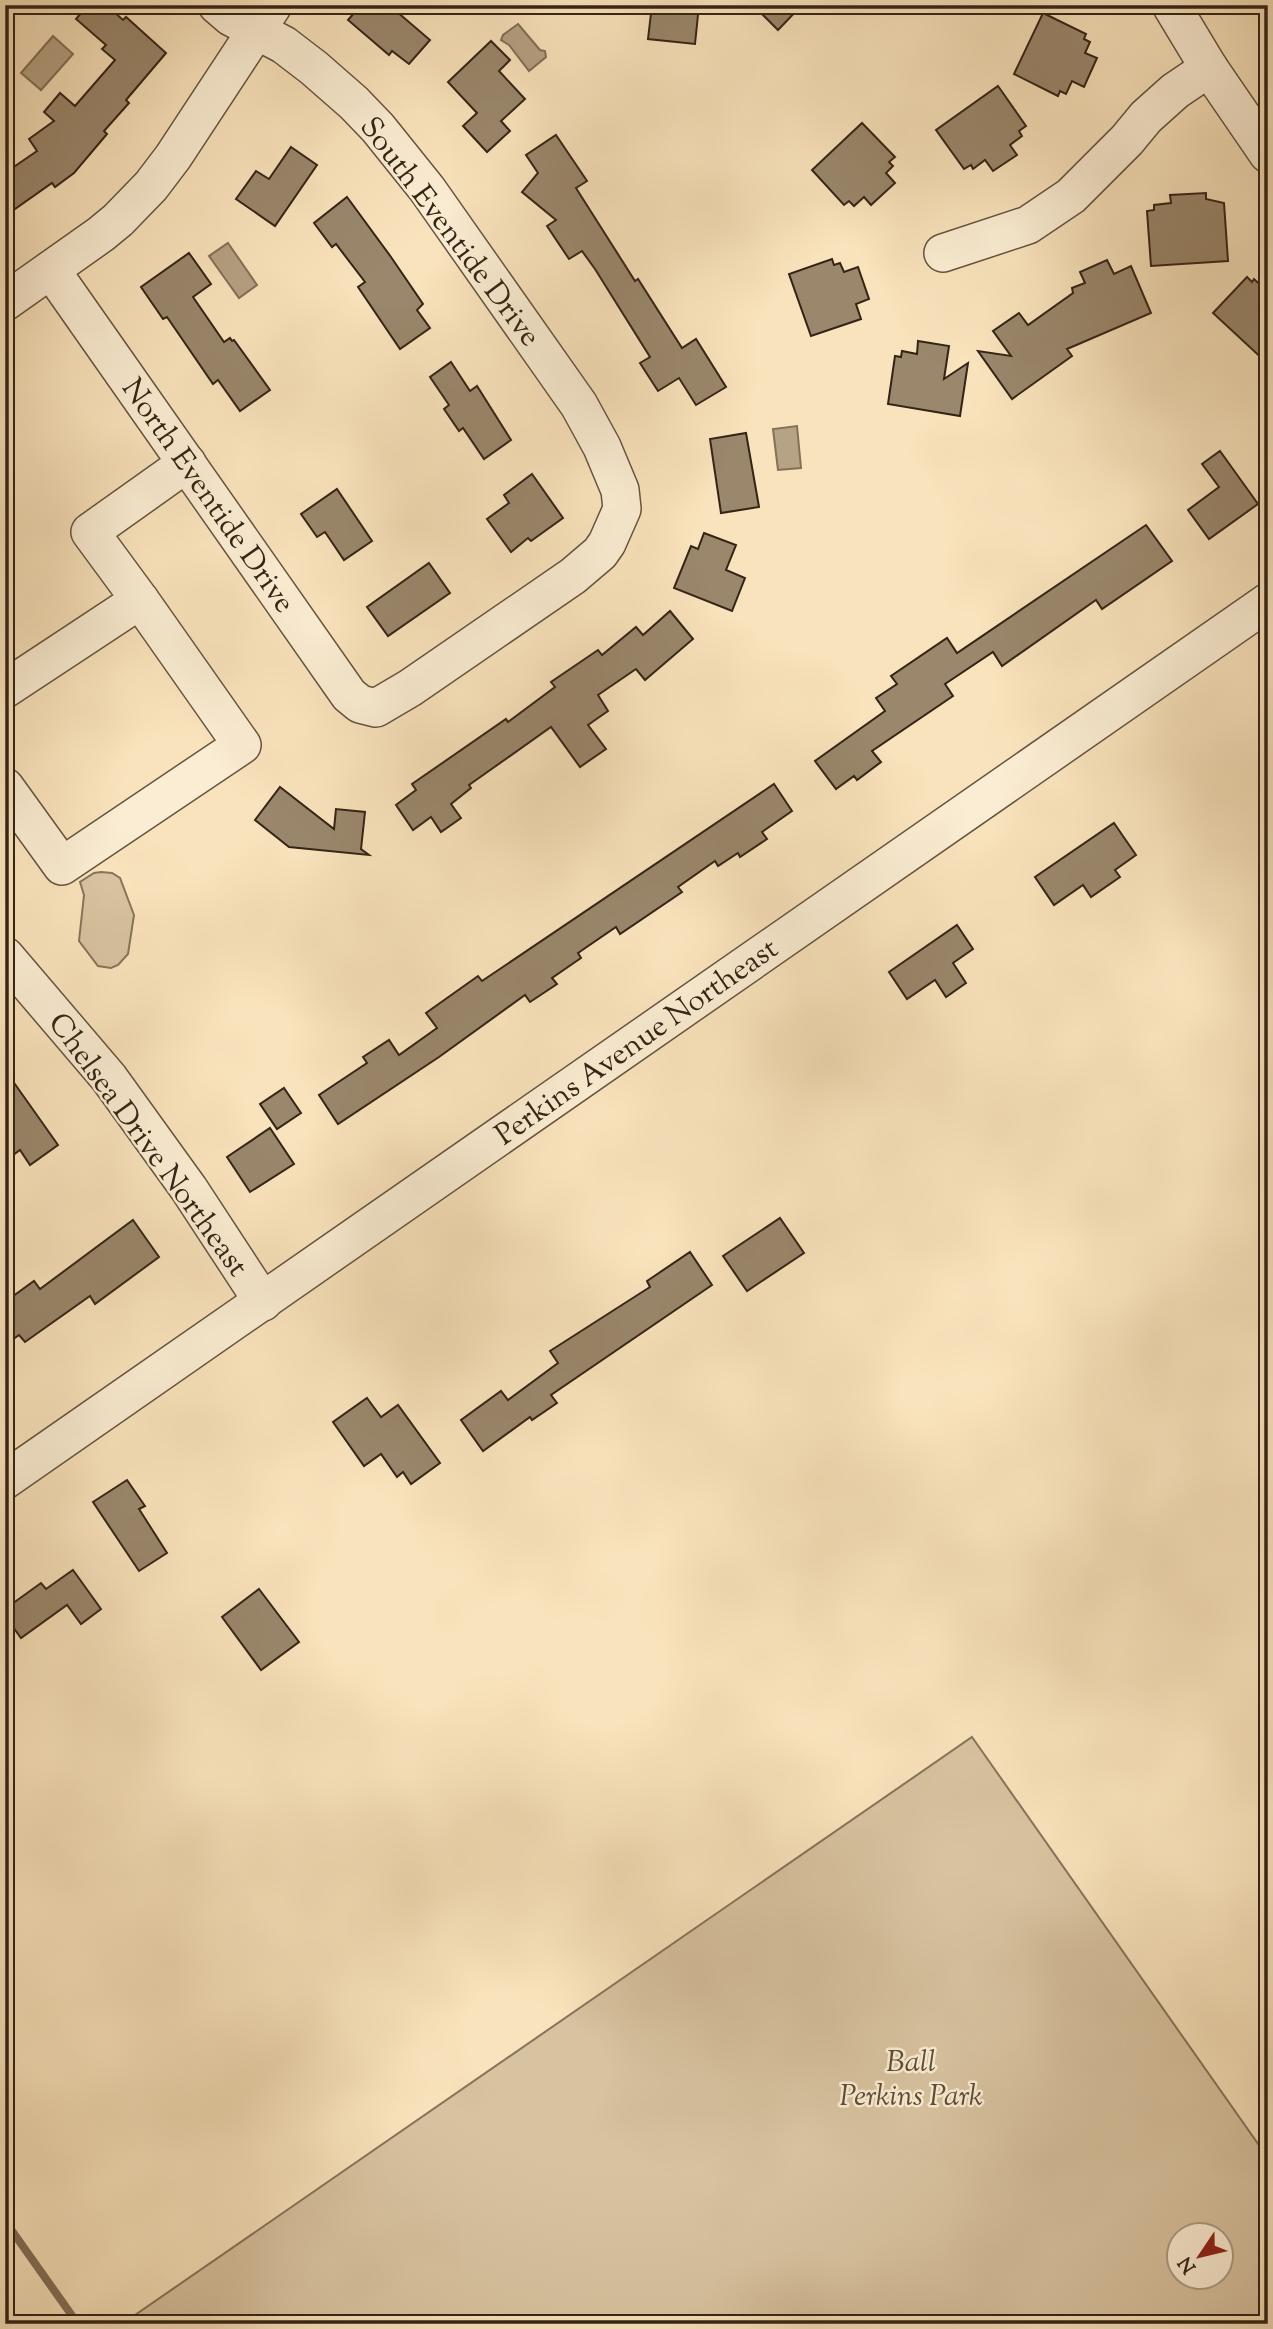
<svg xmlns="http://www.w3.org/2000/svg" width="1273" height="2329" viewBox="0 0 1273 2329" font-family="'Sorts Mill Goudy',serif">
	<rect width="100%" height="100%" fill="#f9e3bc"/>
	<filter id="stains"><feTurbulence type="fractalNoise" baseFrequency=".00286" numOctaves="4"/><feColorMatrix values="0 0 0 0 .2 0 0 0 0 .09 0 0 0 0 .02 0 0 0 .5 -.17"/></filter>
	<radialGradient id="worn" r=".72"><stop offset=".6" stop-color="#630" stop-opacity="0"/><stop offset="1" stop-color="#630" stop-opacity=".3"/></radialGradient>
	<!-- green -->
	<g fill="#d8c3a0" stroke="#86745b" stroke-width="2" fill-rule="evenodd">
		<path d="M 101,872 L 112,873 L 120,878 L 134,915 L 128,954 L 118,965 L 111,968 L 98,966 L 79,941 L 84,895 L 80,882 L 94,873 Z"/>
		<path d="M 972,1737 L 1268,2158 L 1268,2324 L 122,2324 ZM 1178,2234 L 1220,2234 L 1220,2276 L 1178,2276 Z"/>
	</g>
	<!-- water -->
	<g fill="#b6a284" stroke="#827058" stroke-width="2">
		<path d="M 518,24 L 540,50 L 545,51 L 546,57 L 529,71 L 509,45 L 501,40 L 503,35 Z"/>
		<path d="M 53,36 L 73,54 L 41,90 L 21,73 Z"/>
		<path d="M 228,243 L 257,285 L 239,298 L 209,256 Z"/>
		<path d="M 797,426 L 801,468 L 778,470 L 773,429 Z"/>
	</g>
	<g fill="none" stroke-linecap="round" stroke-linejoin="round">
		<!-- stream -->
		<path stroke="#827058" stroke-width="8" d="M 5,2221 L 73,2317 L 75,2324"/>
	</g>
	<!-- building -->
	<g fill="#9a876c" stroke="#342416" stroke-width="2">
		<path d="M 88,5 L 106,5 L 123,20 L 126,17 L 166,53 L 126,100 L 129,103 L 104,131 L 107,134 L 74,173 L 55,187 L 52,183 L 5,216 L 5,173 L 37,151 L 29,139 L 54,121 L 44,112 L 60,93 L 75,106 L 115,60 L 102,49 L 106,45 L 76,19 Z"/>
		<path d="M 361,5 L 389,5 L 430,40 L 409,64 L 392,51 L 389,55 L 348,20 Z"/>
		<path d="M 652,5 L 699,5 L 695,44 L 648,39 Z"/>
		<path d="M 753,5 L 802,5 L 778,30 Z"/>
		<path d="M 1043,13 L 1086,34 L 1084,39 L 1090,42 L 1085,53 L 1097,58 L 1084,87 L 1072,81 L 1066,94 L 1060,91 L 1058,96 L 1014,74 Z"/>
		<path d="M 491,41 L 510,60 L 499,71 L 525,99 L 501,121 L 510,131 L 487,152 L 463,126 L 477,113 L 448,82 Z"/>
		<path d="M 998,86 L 1026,126 L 1019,131 L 1022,136 L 1010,145 L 1017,155 L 993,171 L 985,160 L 973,169 L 971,165 L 964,169 L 936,130 Z"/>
		<path d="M 862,123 L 895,157 L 889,162 L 893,166 L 886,173 L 895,183 L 871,205 L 864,197 L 854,206 L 849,201 L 844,205 L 812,170 Z"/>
		<path d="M 556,135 L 587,181 L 576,188 L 635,281 L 638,279 L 682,348 L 696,339 L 726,387 L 696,405 L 679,378 L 658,391 L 640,363 L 650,357 L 595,269 L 582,251 L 569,259 L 547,226 L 556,220 L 522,192 L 538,173 L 526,155 Z"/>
		<path d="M 291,147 L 317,165 L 275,226 L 236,199 L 256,171 L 269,179 Z"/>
		<path d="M 1206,193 L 1206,199 L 1224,203 L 1228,261 L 1151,266 L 1147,211 L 1154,210 L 1154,205 L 1171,203 L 1170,195 Z"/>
		<path d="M 347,197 L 391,257 L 423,304 L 417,310 L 430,328 L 400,349 L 358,287 L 365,282 L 336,244 L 332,247 L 314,223 Z"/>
		<path d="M 189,253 L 211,284 L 193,297 L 224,342 L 230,338 L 232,341 L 234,340 L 270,390 L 240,411 L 218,380 L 213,384 L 167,317 L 163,319 L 141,287 Z"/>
		<path d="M 832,259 L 834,265 L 840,263 L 844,272 L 858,267 L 869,299 L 856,304 L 861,319 L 811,336 L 789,274 Z"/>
		<path d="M 1107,260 L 1114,274 L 1131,266 L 1151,313 L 1067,349 L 1072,356 L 1012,399 L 978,351 L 1011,356 L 993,331 L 1019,313 L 1028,325 L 1073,293 L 1072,288 L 1085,283 L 1080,272 Z"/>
		<path d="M 1247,277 L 1252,282 L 1254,279 L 1268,292 L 1268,364 L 1213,313 Z"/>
		<path d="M 918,341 L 949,346 L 944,379 L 968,363 L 960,416 L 888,404 L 895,356 L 901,357 L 902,351 L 917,354 Z"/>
		<path d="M 451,362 L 470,391 L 477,386 L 511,440 L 484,459 L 463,428 L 459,431 L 444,409 L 449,405 L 430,377 Z"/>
		<path d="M 746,433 L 759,507 L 721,513 L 710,439 Z"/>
		<path d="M 1220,451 L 1258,504 L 1209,539 L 1188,510 L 1219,487 L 1202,464 Z"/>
		<path d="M 532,474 L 563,518 L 531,541 L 528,538 L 511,552 L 487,519 L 509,503 L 504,495 Z"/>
		<path d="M 337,489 L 372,541 L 344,560 L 325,532 L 317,537 L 301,514 Z"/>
		<path d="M 1146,525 L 1172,561 L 1102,609 L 1096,600 L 1002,666 L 993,652 L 945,684 L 953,696 L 872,751 L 881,762 L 857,780 L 854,776 L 836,789 L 815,761 L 885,711 L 876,698 L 897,684 L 891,676 L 947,638 L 957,653 Z"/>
		<path d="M 704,533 L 736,545 L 726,570 L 745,578 L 732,611 L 674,588 L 691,546 L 698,549 Z"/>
		<path d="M 429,563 L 450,593 L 388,636 L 367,607 Z"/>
		<path d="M 670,611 L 693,639 L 645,680 L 636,669 L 598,695 L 608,711 L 588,725 L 606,749 L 580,767 L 551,727 L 469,785 L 471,788 L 451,804 L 461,818 L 441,832 L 431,817 L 413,830 L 396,805 L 416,790 L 412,784 L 506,719 L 508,722 L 555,687 L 551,682 L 598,650 L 602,655 L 636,627 L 643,635 Z"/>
		<path d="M 774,784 L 792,811 L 762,832 L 767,839 L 740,857 L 738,853 L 718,866 L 715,861 L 678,887 L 682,892 L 620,934 L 616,927 L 578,953 L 581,958 L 552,978 L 557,984 L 530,1002 L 525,995 L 439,1057 L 338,1124 L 319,1095 L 367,1063 L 363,1057 L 389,1040 L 399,1055 L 437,1028 L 426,1013 L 478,976 L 482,981 Z"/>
		<path d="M 280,787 L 334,829 L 336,809 L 365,812 L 361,849 L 369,855 L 289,847 L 255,820 Z"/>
		<path d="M 1114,823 L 1136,855 L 1115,870 L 1120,877 L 1091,897 L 1083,885 L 1054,905 L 1035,877 Z"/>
		<path d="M 957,925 L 973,949 L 953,963 L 966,983 L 946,997 L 935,980 L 907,999 L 889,972 Z"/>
		<path d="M 5,1070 L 58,1145 L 30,1165 L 20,1150 L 5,1161 Z"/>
		<path d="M 284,1088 L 301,1113 L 277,1129 L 260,1104 Z"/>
		<path d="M 270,1128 L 294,1164 L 250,1192 L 227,1157 Z"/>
		<path d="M 780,1218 L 804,1253 L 747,1291 L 723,1256 Z"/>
		<path d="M 133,1220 L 159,1257 L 95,1304 L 90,1296 L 25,1342 L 19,1335 L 5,1345 L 5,1302 L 34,1281 L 40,1289 Z"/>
		<path d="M 690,1252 L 712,1285 L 551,1395 L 557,1403 L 532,1420 L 530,1417 L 483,1451 L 461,1420 L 501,1391 L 508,1400 L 558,1363 L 550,1351 L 650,1287 L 647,1281 Z"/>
		<path d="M 367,1398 L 381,1417 L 398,1405 L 440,1463 L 411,1484 L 403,1472 L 397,1477 L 381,1454 L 364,1466 L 333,1422 Z"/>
		<path d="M 127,1480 L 145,1506 L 139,1509 L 167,1553 L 139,1571 L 93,1502 Z"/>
		<path d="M 73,1570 L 101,1609 L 81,1624 L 67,1605 L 21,1638 L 5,1616 L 5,1609 L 41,1583 L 46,1589 Z"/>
		<path d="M 259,1589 L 299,1642 L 261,1670 L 222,1617 Z"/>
	</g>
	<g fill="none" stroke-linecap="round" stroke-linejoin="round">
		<!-- minor casing -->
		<g stroke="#655440" stroke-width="40">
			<g id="minor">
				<path d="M 1171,5 L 1209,68 L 1268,154"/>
				<path d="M 943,253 L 1028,225 L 1071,196 L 1127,140 L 1146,117 L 1175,91 L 1209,68"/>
				<path d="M 51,270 L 349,695 L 360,704 L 376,708 L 410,688 L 573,576 L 600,553 L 607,543 L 622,509 L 620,490 L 602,447 L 579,405 L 427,189 L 378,128 L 354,103 L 314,68 L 284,45 L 231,17 L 217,5"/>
				<path d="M 5,302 L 101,234 L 118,220 L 151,186 L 173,157 L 273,5"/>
				<path d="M 5,689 L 140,600 L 90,532 L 187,463"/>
				<path d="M 5,787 L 62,866 L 242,745 L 140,600"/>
				<path d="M 5,956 L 109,1078 L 189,1189 L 263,1302"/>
				<path d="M 5,1480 L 1268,602"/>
			</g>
		</g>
		<!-- minor -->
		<use href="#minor" stroke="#fbedd3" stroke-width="37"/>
	</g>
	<g text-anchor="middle" stroke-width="5" stroke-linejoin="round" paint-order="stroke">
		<!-- street labels -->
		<g font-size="30" fill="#342416" stroke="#fbedd3">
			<text transform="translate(451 231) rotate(53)" y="10">South Eventide Drive</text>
			<text transform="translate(209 495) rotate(55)" y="10">North Eventide Drive</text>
			<text transform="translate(636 1041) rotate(-35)" y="10">Perkins Avenue Northeast</text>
			<text transform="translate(149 1144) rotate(54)" y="10">Chelsea Drive Northeast</text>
		</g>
		<!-- park labels -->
		<g font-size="30" font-style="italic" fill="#5d4c38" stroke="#fbedd3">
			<text x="911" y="2071">Ball<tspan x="911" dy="34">Perkins Park</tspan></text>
		</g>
	</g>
	<!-- margin -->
	<rect width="1273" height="2329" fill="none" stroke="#f9e3bc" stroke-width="28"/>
	<rect x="7" y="7" width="1259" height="2315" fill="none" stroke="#342416" stroke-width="3.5"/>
	<rect x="14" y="14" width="1245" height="2301" fill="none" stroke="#342416" stroke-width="2"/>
	<!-- north arrow -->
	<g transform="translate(1200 2256) rotate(235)"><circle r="33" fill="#fbedd3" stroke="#ab9d87" stroke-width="2"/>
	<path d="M0-5L12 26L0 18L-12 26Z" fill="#8f2418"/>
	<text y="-10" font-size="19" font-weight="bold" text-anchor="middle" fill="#342416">N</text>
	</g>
	<rect width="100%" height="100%" filter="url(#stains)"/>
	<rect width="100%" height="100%" fill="url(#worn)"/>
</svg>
